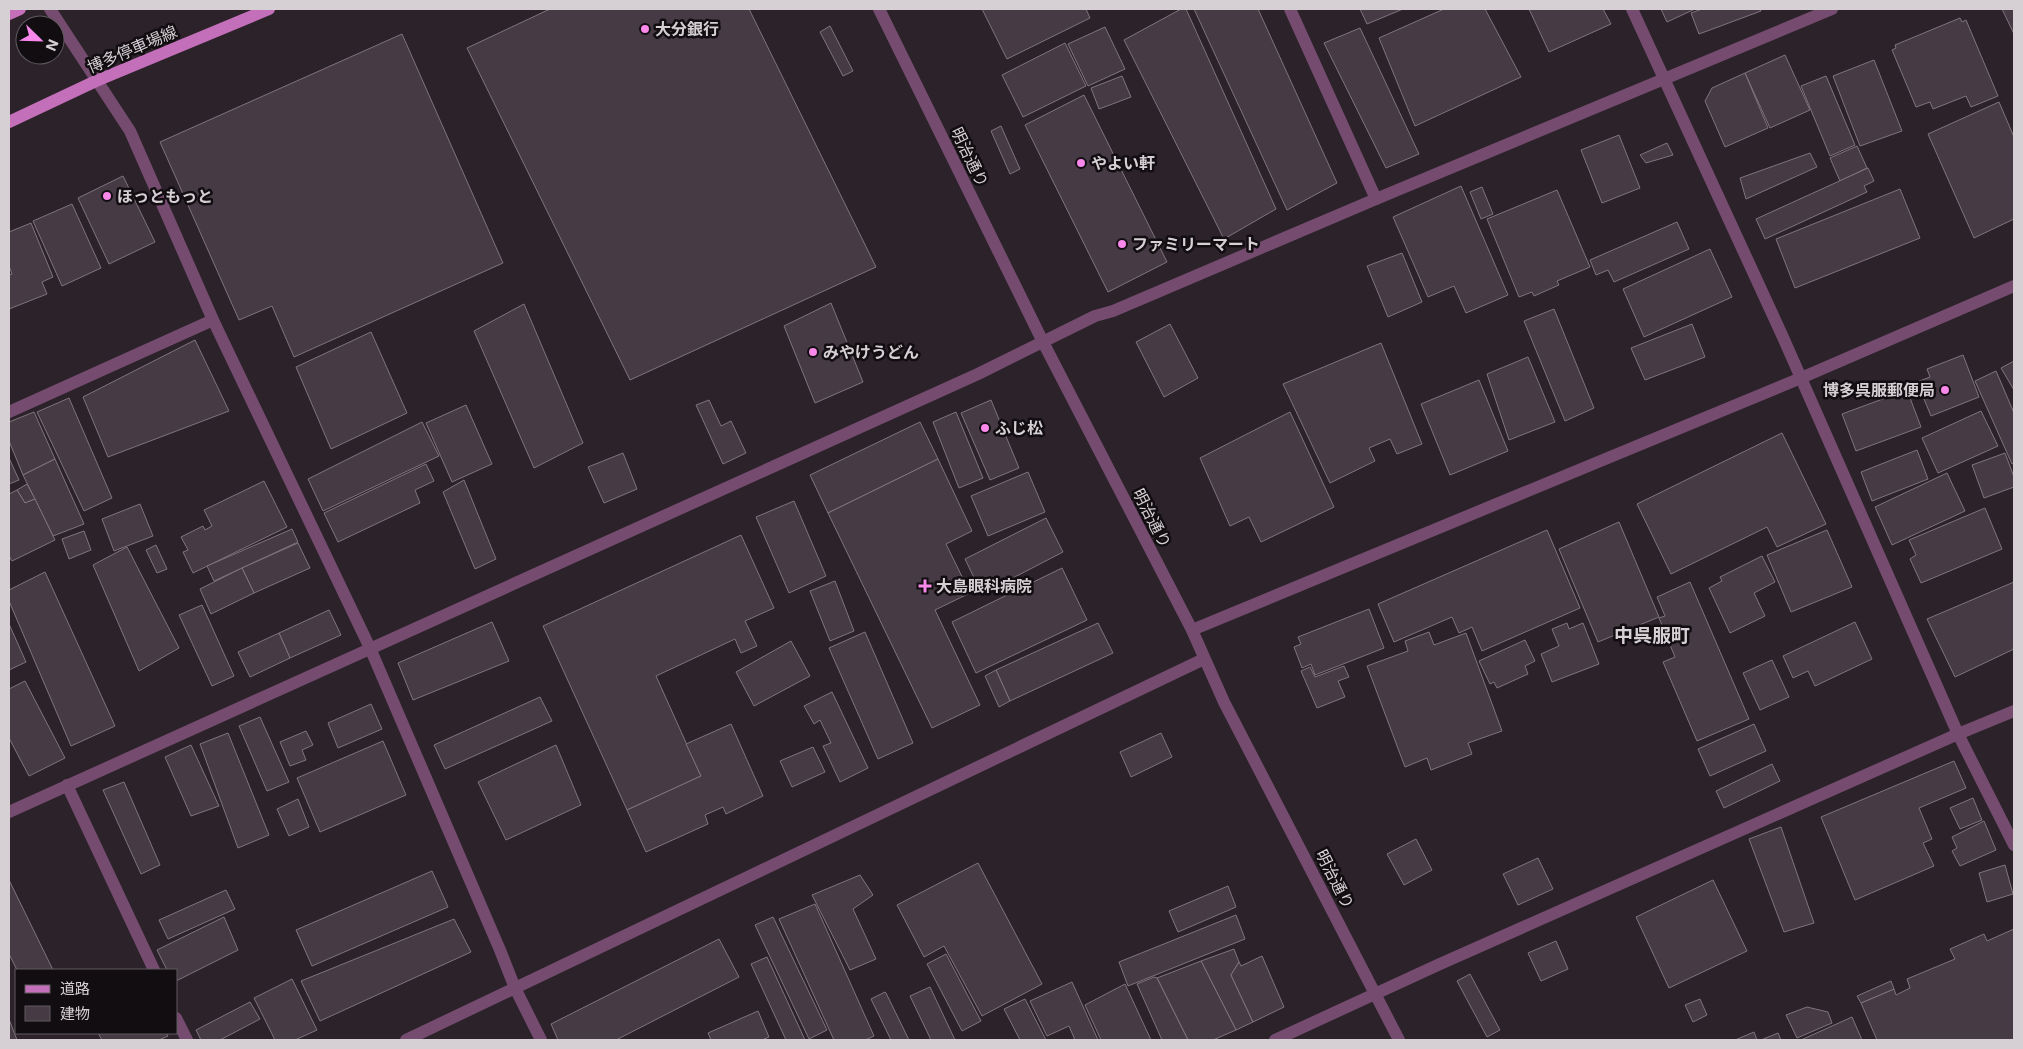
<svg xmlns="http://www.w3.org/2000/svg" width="2023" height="1049" viewBox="0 0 2023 1049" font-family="Inter,'Noto Sans JP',sans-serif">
	<rect width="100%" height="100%" fill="#2c222a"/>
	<!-- building -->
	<g fill="#463b44" stroke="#80747e">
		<path d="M 550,9 L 749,9 L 876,267 L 630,380 L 467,48 Z"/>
		<path d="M 982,9 L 1086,9 L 1090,18 L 1007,59 Z"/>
		<path d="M 1181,9 L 1186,9 L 1276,209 L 1224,239 L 1124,40 Z"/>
		<path d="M 1194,9 L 1258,9 L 1337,183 L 1287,210 Z"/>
		<path d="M 1360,9 L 1403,9 L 1367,24 Z"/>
		<path d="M 1444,9 L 1485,9 L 1521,77 L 1415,126 L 1379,38 Z"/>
		<path d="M 1529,9 L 1603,9 L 1611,24 L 1549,52 Z"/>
		<path d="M 1661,9 L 1695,9 L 1667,22 Z"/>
		<path d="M 1702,9 L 1760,9 L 1761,11 L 1699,34 L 1691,13 Z"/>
		<path d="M 2002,9 L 2014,9 L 2014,34 Z"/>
		<path d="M 1960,18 L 1962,22 L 1966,20 L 1998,96 L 1971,107 L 1966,96 L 1933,109 L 1930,102 L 1916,107 L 1892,50 L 1896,48 L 1895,45 Z"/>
		<path d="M 830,26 L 853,71 L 843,76 L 820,32 Z"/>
		<path d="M 1105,27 L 1125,69 L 1088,86 L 1068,44 Z"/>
		<path d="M 1360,28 L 1419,154 L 1386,168 L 1324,43 Z"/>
		<path d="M 402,34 L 503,263 L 294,357 L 272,306 L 239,320 L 160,142 Z"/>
		<path d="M 1065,43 L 1086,86 L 1023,117 L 1002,75 Z"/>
		<path d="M 1785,55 L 1810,110 L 1770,128 L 1745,73 Z"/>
		<path d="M 1874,60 L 1902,131 L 1860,146 L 1833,76 Z"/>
		<path d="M 1745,73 L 1768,128 L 1725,147 L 1705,101 L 1712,88 Z"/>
		<path d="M 1122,76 L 1131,97 L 1099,109 L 1091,88 Z"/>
		<path d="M 1826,76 L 1855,145 L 1830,156 L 1801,86 Z"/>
		<path d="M 1084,95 L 1167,262 L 1108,292 L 1025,125 Z"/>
		<path d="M 1999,102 L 2014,137 L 2014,219 L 1974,238 L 1928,134 Z"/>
		<path d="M 1001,126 L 1020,169 L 1010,174 L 991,131 Z"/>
		<path d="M 1619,135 L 1640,188 L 1602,203 L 1581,150 Z"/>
		<path d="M 1667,143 L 1673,155 L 1646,163 L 1640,155 Z"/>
		<path d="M 1857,146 L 1867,168 L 1840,181 L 1830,158 Z"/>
		<path d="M 1810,153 L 1817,167 L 1746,199 L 1740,178 Z"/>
		<path d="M 1868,168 L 1874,181 L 1864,186 L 1867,192 L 1765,239 L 1756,219 Z"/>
		<path d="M 123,176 L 155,242 L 109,264 L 78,198 Z"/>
		<path d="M 1461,186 L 1508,295 L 1466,313 L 1454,286 L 1428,297 L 1393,217 Z"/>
		<path d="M 1482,187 L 1493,214 L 1481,219 L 1470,192 Z"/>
		<path d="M 1900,189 L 1920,238 L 1795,288 L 1776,239 Z"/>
		<path d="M 1557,190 L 1590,267 L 1557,281 L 1559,285 L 1534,296 L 1532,292 L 1519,297 L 1487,219 Z"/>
		<path d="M 72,204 L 101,268 L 62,286 L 33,221 Z"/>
		<path d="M 1677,222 L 1689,249 L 1614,282 L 1608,270 L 1596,275 L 1590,260 Z"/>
		<path d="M 31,223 L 53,277 L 42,282 L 47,294 L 9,309 L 9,275 L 12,274 L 9,266 L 9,232 Z"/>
		<path d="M 1710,249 L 1732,297 L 1644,337 L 1623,289 Z"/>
		<path d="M 1402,253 L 1422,302 L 1388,317 L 1367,266 Z"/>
		<path d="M 831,303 L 863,382 L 815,403 L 784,326 Z"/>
		<path d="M 524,304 L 583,443 L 534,468 L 474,331 Z"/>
		<path d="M 1554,309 L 1594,408 L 1565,421 L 1524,321 Z"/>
		<path d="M 1170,324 L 1198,378 L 1164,397 L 1136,342 Z"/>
		<path d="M 1692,324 L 1705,357 L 1645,380 L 1631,348 Z"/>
		<path d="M 371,332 L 407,413 L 331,449 L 296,367 Z"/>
		<path d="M 195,340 L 229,411 L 108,457 L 83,397 Z"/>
		<path d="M 1381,343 L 1422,444 L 1397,454 L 1390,439 L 1369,448 L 1375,461 L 1330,483 L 1283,384 Z"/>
		<path d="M 1963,355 L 1979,397 L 1931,416 L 1917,382 L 1930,377 L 1927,369 Z"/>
		<path d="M 1528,357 L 1555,422 L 1509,440 L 1487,374 Z"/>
		<path d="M 2014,361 L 2014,390 L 2001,368 Z"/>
		<path d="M 1996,371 L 2014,413 L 2014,463 L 2012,464 L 1975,381 Z"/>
		<path d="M 1479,380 L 1508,451 L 1450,475 L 1421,404 Z"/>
		<path d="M 1907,390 L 1921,427 L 1856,451 L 1842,414 Z"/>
		<path d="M 69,398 L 112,498 L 84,511 L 37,412 Z"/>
		<path d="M 709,400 L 721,426 L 731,421 L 746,453 L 723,464 L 696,405 Z"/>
		<path d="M 991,400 L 1019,468 L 990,480 L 961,413 Z"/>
		<path d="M 466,405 L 492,464 L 452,482 L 426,423 Z"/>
		<path d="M 1981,411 L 1998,446 L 1938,473 L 1922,438 Z"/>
		<path d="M 34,412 L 55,459 L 23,475 L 9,441 L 9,422 Z"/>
		<path d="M 956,412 L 983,478 L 959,488 L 933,422 Z"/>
		<path d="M 1290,412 L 1334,507 L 1261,542 L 1249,517 L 1230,526 L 1200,458 Z"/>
		<path d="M 422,422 L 439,456 L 323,511 L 308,479 Z"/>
		<path d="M 920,422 L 938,459 L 828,513 L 810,475 Z"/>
		<path d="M 1782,433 L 1826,524 L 1777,547 L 1767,527 L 1671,574 L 1637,504 Z"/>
		<path d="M 1917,450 L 1928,479 L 1872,501 L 1861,472 Z"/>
		<path d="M 623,453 L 637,489 L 604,503 L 588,467 Z"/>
		<path d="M 2005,453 L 2014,477 L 2014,487 L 1984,498 L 1972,465 Z"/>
		<path d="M 9,458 L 19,480 L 9,484 Z"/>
		<path d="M 55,459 L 84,524 L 53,536 L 23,475 Z"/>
		<path d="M 938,459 L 972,531 L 946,544 L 970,593 L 935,610 L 980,705 L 932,728 L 828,513 Z"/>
		<path d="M 426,464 L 434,481 L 415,490 L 420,503 L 338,542 L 324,513 Z"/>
		<path d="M 1028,472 L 1045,512 L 988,536 L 971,496 Z"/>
		<path d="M 1947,473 L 1965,511 L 1892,545 L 1875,507 Z"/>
		<path d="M 464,480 L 496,559 L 475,569 L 443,492 Z"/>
		<path d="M 264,481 L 287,527 L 193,573 L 183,552 L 188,550 L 181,537 L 203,526 L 205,530 L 212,526 L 204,510 Z"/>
		<path d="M 27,484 L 35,499 L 25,503 L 17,490 Z"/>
		<path d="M 17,490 L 25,503 L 35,499 L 55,540 L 12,561 L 9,556 L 9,494 Z"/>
		<path d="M 794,501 L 826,576 L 789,593 L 756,517 Z"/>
		<path d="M 140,504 L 153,536 L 114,551 L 102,519 Z"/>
		<path d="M 1985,508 L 2002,549 L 1921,583 L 1910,559 L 1916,555 L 1909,540 Z"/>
		<path d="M 1046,518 L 1063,552 L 982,594 L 965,559 Z"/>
		<path d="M 1619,522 L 1659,617 L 1598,642 L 1559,549 Z"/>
		<path d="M 292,529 L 298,542 L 214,581 L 207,566 Z"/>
		<path d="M 1547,530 L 1580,608 L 1482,651 L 1472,627 L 1459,633 L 1452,617 L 1394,642 L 1378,604 Z"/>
		<path d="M 1827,530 L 1852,587 L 1791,612 L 1767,555 Z"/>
		<path d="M 84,531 L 91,550 L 69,559 L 62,539 Z"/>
		<path d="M 741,535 L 774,608 L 745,621 L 757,646 L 741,653 L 735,639 L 656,676 L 701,776 L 627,810 L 543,626 Z"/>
		<path d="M 298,543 L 310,568 L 254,593 L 242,568 Z"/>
		<path d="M 156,545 L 167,569 L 157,573 L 146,550 Z"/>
		<path d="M 127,547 L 179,648 L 139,671 L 93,565 Z"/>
		<path d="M 1762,556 L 1775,582 L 1754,593 L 1765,616 L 1730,633 L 1709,588 L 1722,581 L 1720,577 Z"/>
		<path d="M 242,568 L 254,593 L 211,614 L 200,589 Z"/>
		<path d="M 1062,568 L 1087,620 L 976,673 L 952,622 Z"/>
		<path d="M 45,572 L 115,726 L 71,746 L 9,601 L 9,590 Z"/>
		<path d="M 835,581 L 854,631 L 830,641 L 810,591 Z"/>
		<path d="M 1690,582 L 1749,719 L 1697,741 L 1663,662 L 1675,657 L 1659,618 L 1665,616 L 1657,597 Z"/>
		<path d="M 2014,582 L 2014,649 L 1955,677 L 1927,619 Z"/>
		<path d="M 202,605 L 234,676 L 212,686 L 179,615 Z"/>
		<path d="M 1369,609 L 1384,648 L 1315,675 L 1311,664 L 1302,668 L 1294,647 L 1301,644 L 1298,637 Z"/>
		<path d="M 329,610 L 341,635 L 290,658 L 279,633 Z"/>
		<path d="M 492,622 L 509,661 L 413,700 L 398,663 Z"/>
		<path d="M 1855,622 L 1872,659 L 1815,686 L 1808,671 L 1793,678 L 1783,656 Z"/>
		<path d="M 1098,623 L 1113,653 L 1010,701 L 996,670 Z"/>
		<path d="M 1567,623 L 1569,629 L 1583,623 L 1599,664 L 1552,682 L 1541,654 L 1559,646 L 1552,629 Z"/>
		<path d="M 9,624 L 26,662 L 9,670 Z"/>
		<path d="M 865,632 L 913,743 L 878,759 L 829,648 Z"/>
		<path d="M 1429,632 L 1434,645 L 1466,633 L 1502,731 L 1468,743 L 1472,754 L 1431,770 L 1427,758 L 1405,767 L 1367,666 L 1408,651 L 1405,641 Z"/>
		<path d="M 279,633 L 290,658 L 250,677 L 238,652 Z"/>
		<path d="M 1525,640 L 1535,661 L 1525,666 L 1528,674 L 1497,688 L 1494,682 L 1490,684 L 1479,661 Z"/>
		<path d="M 791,641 L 810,676 L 754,706 L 736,672 Z"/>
		<path d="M 1772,660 L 1789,697 L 1760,710 L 1743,673 Z"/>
		<path d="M 1344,666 L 1349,677 L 1338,681 L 1345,697 L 1317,708 L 1301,671 L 1310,667 L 1315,677 Z"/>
		<path d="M 996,670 L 1010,701 L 999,707 L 985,676 Z"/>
		<path d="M 25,681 L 65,758 L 29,776 L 9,738 L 9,689 Z"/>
		<path d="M 832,692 L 868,768 L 840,782 L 823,746 L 831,743 L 820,720 L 814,724 L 804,706 Z"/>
		<path d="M 540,697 L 552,721 L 445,769 L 434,745 Z"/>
		<path d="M 371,704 L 382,729 L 338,748 L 328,723 Z"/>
		<path d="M 260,717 L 289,782 L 267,791 L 239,726 Z"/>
		<path d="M 731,724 L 763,796 L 726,814 L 723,807 L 705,815 L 708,824 L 646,852 L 627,810 L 701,776 L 686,744 Z"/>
		<path d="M 1754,724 L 1766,751 L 1710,776 L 1698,749 Z"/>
		<path d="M 306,731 L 313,745 L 302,750 L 306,760 L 290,766 L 280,742 Z"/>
		<path d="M 228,733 L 269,835 L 238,848 L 200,744 Z"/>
		<path d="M 1161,733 L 1172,757 L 1131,777 L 1120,752 Z"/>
		<path d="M 383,741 L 406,795 L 320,832 L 297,778 Z"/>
		<path d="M 191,745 L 219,806 L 191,816 L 165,757 Z"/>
		<path d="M 556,745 L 581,805 L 506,840 L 478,782 Z"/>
		<path d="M 813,747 L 825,772 L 792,787 L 780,761 Z"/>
		<path d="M 1954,761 L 1966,788 L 1919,808 L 1932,839 L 1923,843 L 1934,866 L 1855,900 L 1821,817 Z"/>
		<path d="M 1772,764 L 1780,781 L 1724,808 L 1716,791 Z"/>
		<path d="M 124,782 L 160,865 L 141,874 L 103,790 Z"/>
		<path d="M 1973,798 L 1982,820 L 1960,829 L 1950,808 Z"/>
		<path d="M 298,799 L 309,827 L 289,836 L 277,809 Z"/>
		<path d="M 1984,821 L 1996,850 L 1960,866 L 1952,851 L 1957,848 L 1952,837 Z"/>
		<path d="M 1781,827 L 1814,923 L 1784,932 L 1749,839 Z"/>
		<path d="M 1416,839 L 1432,870 L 1404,885 L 1387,854 Z"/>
		<path d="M 1538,858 L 1553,889 L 1518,905 L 1503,874 Z"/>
		<path d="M 978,863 L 1042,984 L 982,1016 L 944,946 L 924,957 L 897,905 Z"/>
		<path d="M 2005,865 L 2013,894 L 1987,902 L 1979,873 Z"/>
		<path d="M 432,871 L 448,907 L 312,966 L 296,930 Z"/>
		<path d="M 860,875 L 873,895 L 853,909 L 876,959 L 850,970 L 812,895 Z"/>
		<path d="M 9,880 L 53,970 L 17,970 L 9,954 Z"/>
		<path d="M 1713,880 L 1747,951 L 1669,988 L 1636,917 Z"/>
		<path d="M 1228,886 L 1236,907 L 1178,932 L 1169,911 Z"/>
		<path d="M 226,890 L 235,909 L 168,939 L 159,920 Z"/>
		<path d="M 815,904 L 874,1036 L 865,1040 L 834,1040 L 779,919 Z"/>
		<path d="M 1236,915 L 1245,939 L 1128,986 L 1119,962 Z"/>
		<path d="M 224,917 L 238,950 L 176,981 L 176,970 L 167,970 L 157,950 Z"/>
		<path d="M 773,917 L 827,1030 L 809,1039 L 755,925 Z"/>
		<path d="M 454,919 L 471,952 L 320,1021 L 301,981 Z"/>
		<path d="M 2014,929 L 2014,1040 L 1877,1040 L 1861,1003 L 1894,989 L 1896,995 L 1910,988 L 1907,979 L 1955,959 L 1950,949 L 1984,934 L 1987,941 Z"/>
		<path d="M 719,939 L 739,977 L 616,1040 L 558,1040 L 551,1024 Z"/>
		<path d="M 1556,941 L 1568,969 L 1541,981 L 1528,953 Z"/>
		<path d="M 1234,949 L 1239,962 L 1231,975 L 1253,1022 L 1236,1030 L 1201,961 Z"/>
		<path d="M 946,954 L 981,1021 L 962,1031 L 927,964 Z"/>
		<path d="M 1262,956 L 1284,1007 L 1253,1022 L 1231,975 L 1239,962 L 1241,966 Z"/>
		<path d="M 767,957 L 805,1040 L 786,1040 L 751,964 Z"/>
		<path d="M 1201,961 L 1236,1030 L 1213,1040 L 1188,1040 L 1157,978 Z"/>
		<path d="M 1470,974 L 1500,1030 L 1487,1037 L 1457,981 Z"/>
		<path d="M 1154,977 L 1157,978 L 1188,1040 L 1162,1040 L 1137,984 Z"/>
		<path d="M 292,979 L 317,1030 L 295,1040 L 275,1040 L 254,998 Z"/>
		<path d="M 1891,981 L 1894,989 L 1861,1003 L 1857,996 Z"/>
		<path d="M 1072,982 L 1098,1040 L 1075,1040 L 1069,1026 L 1047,1036 L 1030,1001 Z"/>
		<path d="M 1125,984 L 1151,1040 L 1101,1040 L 1085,1005 Z"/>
		<path d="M 930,987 L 955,1040 L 931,1040 L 910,996 Z"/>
		<path d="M 885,992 L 886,993 L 909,1040 L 891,1040 L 871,999 Z"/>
		<path d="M 1025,999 L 1046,1040 L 1020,1040 L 1004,1009 Z"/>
		<path d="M 1700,999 L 1707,1015 L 1693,1022 L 1685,1005 Z"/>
		<path d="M 250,1002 L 260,1019 L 220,1040 L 201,1040 L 196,1030 Z"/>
		<path d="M 1807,1007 L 1828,1012 L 1832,1023 L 1797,1038 L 1786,1015 Z"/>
		<path d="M 758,1011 L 769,1037 L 762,1040 L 711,1040 L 708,1033 Z"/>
		<path d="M 1852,1017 L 1862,1040 L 1801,1040 Z"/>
		<path d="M 9,1019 L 17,1040 L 9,1040 Z"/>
		<path d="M 1754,1032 L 1757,1040 L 1735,1040 Z"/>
		<path d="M 98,1033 L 166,1033 L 168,1036 L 159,1040 L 102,1040 Z"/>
		<path d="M 1778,1033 L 1781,1040 L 1761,1040 Z"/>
	</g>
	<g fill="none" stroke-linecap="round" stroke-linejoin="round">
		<!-- minor -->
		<g stroke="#754c6f" stroke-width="12">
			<path d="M 50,9 L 130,131 L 213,320 L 370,648 L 500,950 L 515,988 L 541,1040"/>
			<path d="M 1290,9 L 1376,199"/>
			<path d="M 1632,9 L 1782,335 L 1958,734 L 2014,845"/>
			<path d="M 9,412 L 213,320"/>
			<path d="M 67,785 L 154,970"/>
			<path d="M 9,812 L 978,374 L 1095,316 L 1113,311 L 1376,199 L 1832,9"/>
			<path d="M 176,1018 L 187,1040"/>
			<path d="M 1275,1040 L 1440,964 L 1958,734 L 2014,711"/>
		</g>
		<!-- tertiary -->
		<g stroke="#754c6f" stroke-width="12">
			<path d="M 879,9 L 1043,342 L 1192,630 L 1224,702 L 1399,1040"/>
			<path d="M 1192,630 L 1801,378 L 2014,286"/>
			<path d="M 406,1040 L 1204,659"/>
		</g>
		<!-- primary -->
		<g stroke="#c36fb9" stroke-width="12">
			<path d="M 9,14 L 20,9"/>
			<path d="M 9,122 L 96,81 L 269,9"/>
		</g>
	</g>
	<!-- markers -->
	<g fill="#f888ea" stroke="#110d11" stroke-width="2">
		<circle cx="645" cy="29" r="5"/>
		<circle cx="1081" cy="163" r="5"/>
		<circle cx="107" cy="196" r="5"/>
		<circle cx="1122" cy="244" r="5"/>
		<circle cx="813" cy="352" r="5"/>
		<circle cx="1945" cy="390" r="5"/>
		<circle cx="985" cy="428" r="5"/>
		<path d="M922.5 578.5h5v5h5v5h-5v5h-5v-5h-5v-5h5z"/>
	</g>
	<g text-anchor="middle" stroke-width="5" stroke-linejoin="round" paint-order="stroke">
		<!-- poi labels -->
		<g font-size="16" font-weight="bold" fill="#d6d0d5" stroke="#110d11" text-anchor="start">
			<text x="655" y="35">大分銀行</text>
			<text x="1091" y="169">やよい軒</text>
			<text x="117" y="202">ほっともっと</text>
			<text x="1132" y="250">ファミリーマート</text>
			<text x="823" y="358">みやけうどん</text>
			<text x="1935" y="396" text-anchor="end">博多呉服郵便局</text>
			<text x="995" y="434">ふじ松</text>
			<text x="936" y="592">大島眼科病院</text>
		</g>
		<!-- street labels -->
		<g font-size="16" fill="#d6d0d5" stroke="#110d11">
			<text transform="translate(132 49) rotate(-23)" y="6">博多停車場線</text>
			<text transform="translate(970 157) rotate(64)" y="6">明治通り</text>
			<text transform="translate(1152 518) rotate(63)" y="6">明治通り</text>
			<text transform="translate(1335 879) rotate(63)" y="6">明治通り</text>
		</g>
		<!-- quarter labels -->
		<g font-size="19" font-weight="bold" fill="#d6d0d5" stroke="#110d11">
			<text x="1652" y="642">中呉服町</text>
		</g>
	</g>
	<!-- border -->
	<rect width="2023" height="1049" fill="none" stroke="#d6d0d5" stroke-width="20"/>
	<!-- legend -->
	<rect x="15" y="969" width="162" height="65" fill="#110d11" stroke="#605b5f"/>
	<rect x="25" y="985" width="25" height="8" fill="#c36fb9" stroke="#605b5f"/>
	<text x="60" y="994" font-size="15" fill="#d6d0d5">道路</text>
	<rect x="25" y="1006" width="25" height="15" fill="#463b44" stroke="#605b5f"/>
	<text x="60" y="1019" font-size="15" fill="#d6d0d5">建物</text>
	<!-- north arrow -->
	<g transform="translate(40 40) rotate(113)"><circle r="24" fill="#110d11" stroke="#605b5f"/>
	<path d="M0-4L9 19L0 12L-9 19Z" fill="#f888ea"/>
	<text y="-8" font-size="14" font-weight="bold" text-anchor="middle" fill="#d6d0d5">N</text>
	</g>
</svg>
